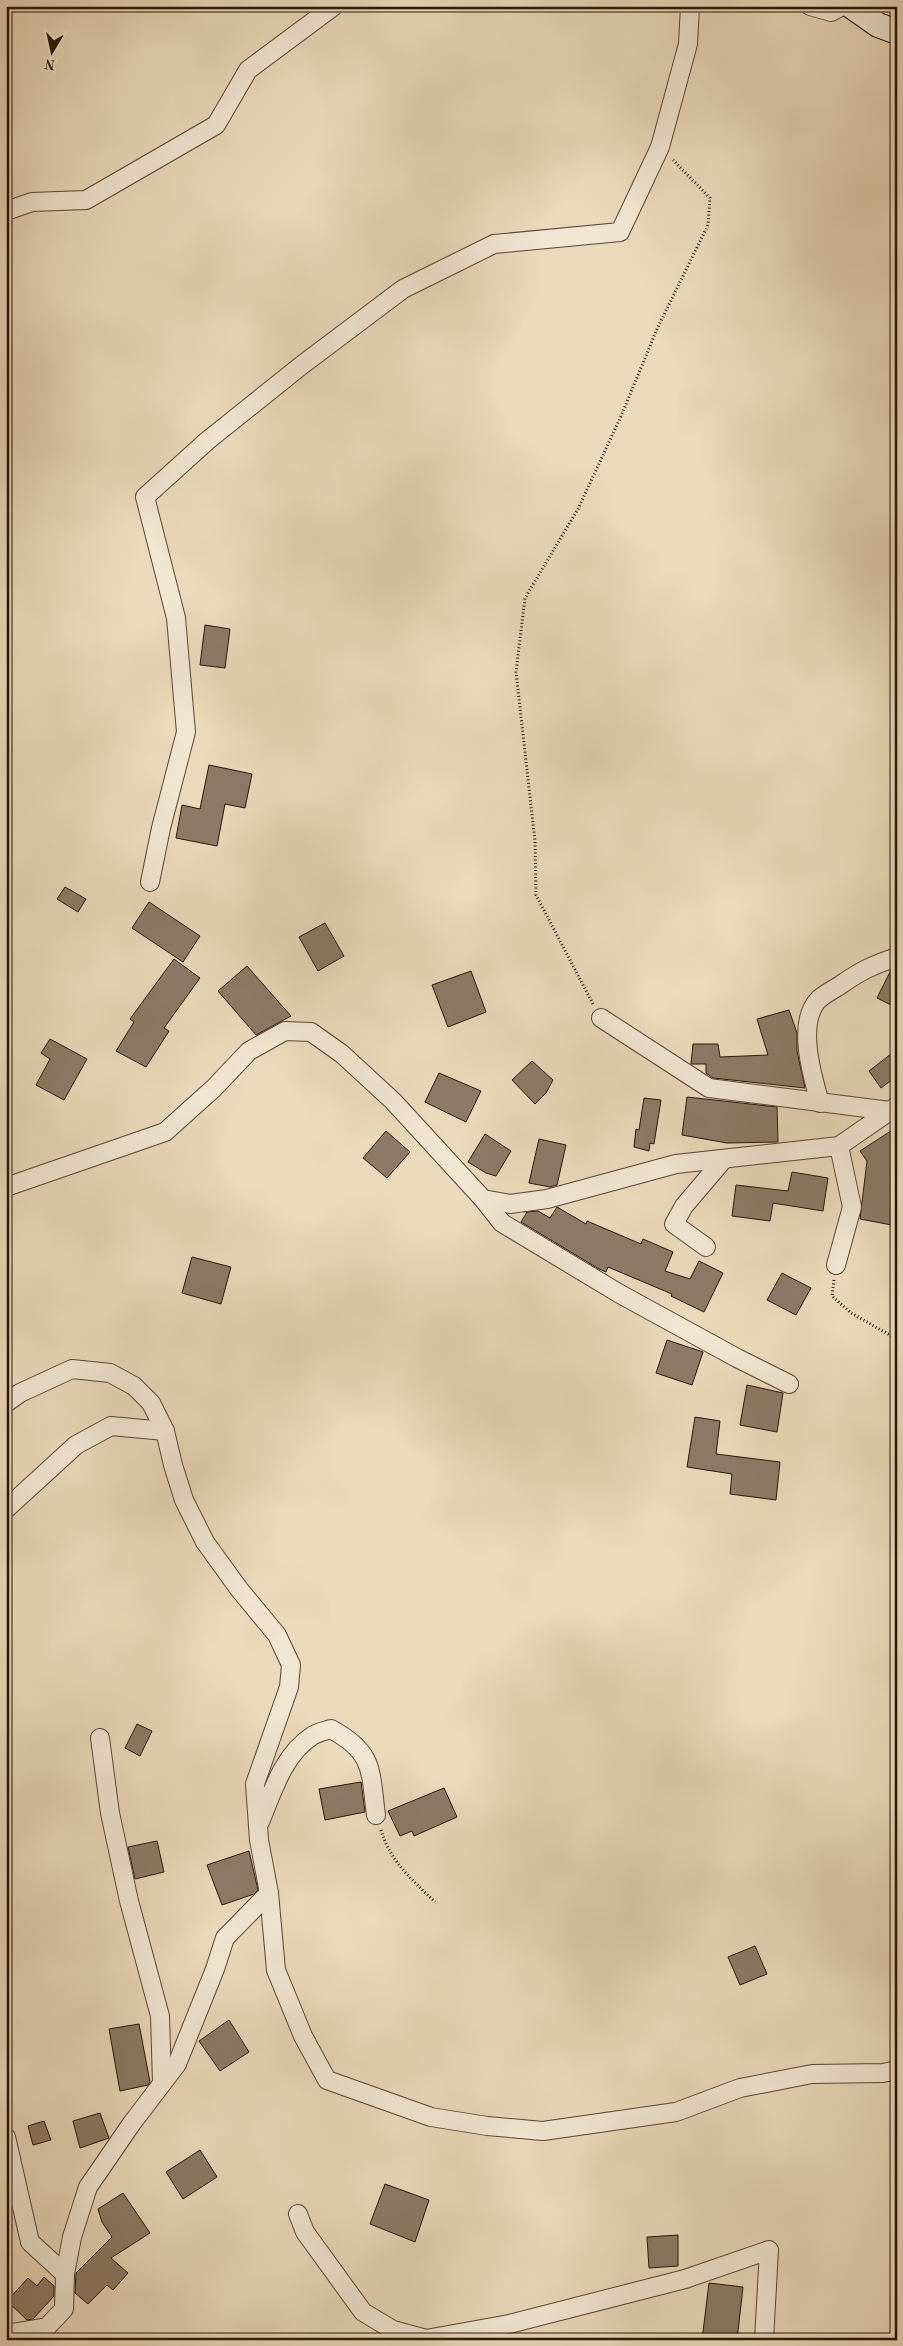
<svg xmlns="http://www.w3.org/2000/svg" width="903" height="2346" viewBox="0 0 903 2346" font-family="'Old Standard TT',serif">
	<rect width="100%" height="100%" fill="#ead9ba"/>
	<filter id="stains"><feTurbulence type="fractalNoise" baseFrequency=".004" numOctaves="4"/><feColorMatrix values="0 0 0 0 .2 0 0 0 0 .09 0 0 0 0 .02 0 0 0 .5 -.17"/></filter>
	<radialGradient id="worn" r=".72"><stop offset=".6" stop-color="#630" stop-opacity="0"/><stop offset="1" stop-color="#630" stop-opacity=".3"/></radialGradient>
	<!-- building -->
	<g fill="#8d7a66" stroke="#29140a">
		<path d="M 205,625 L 230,629 L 225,668 L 200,665 Z"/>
		<path d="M 209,765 L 252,774 L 245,808 L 225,804 L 217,846 L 176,838 L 182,805 L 200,809 Z"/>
		<path d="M 65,887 L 86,899 L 78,912 L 57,899 Z"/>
		<path d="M 149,902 L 200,936 L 183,962 L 132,928 Z"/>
		<path d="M 325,923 L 344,956 L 318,971 L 299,937 Z"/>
		<path d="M 174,959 L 200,978 L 164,1028 L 169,1031 L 146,1067 L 116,1051 L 134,1022 L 130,1019 Z"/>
		<path d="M 247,966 L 291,1016 L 256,1035 L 218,991 Z"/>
		<path d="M 897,968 L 897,1008 L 877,998 L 891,970 Z"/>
		<path d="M 471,971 L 486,1012 L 448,1027 L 432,985 Z"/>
		<path d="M 789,1010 L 797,1033 L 797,1051 L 805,1088 L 713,1078 L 706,1073 L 706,1064 L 691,1064 L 693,1044 L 718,1044 L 720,1057 L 768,1055 L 757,1019 Z"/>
		<path d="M 50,1039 L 87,1059 L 64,1100 L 36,1085 L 50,1059 L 41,1053 Z"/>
		<path d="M 891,1054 L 897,1061 L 897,1076 L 881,1088 L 869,1071 Z"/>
		<path d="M 532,1061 L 553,1080 L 546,1093 L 535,1104 L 512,1080 Z"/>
		<path d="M 439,1073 L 481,1091 L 466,1122 L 425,1102 Z"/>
		<path d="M 687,1097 L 777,1107 L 778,1142 L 727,1143 L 682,1135 Z"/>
		<path d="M 644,1098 L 661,1100 L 654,1144 L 650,1143 L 649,1151 L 634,1147 L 636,1129 L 639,1130 Z"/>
		<path d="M 897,1127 L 897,1226 L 860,1219 L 867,1161 L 860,1151 Z"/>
		<path d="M 386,1131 L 410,1152 L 387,1178 L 363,1158 Z"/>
		<path d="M 485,1134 L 511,1151 L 496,1176 L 486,1173 L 468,1162 Z"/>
		<path d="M 539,1139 L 566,1145 L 557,1185 L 550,1187 L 529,1183 Z"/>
		<path d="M 792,1172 L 828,1178 L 823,1211 L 773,1203 L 770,1221 L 732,1216 L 736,1185 L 788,1191 Z"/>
		<path d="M 557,1207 L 586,1224 L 587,1221 L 641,1244 L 643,1239 L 673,1252 L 665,1271 L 690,1279 L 699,1261 L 723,1273 L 704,1312 L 671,1296 L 672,1294 L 608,1267 L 606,1272 L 599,1269 L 521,1222 L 527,1212 L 538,1211 L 550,1218 Z"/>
		<path d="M 192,1257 L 231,1267 L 221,1304 L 182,1293 Z"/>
		<path d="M 782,1273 L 811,1288 L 796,1315 L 767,1300 Z"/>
		<path d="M 667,1340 L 703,1352 L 692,1385 L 656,1373 Z"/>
		<path d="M 747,1385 L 783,1393 L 777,1432 L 740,1425 Z"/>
		<path d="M 695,1417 L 720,1421 L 716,1454 L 780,1462 L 776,1500 L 730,1494 L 732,1474 L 687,1467 Z"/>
		<path d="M 137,1724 L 152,1731 L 140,1756 L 125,1748 Z"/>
		<path d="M 361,1782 L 365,1812 L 325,1820 L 319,1789 Z"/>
		<path d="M 444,1788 L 457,1817 L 414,1836 L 412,1831 L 400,1836 L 388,1811 Z"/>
		<path d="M 157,1841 L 164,1872 L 135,1879 L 128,1847 Z"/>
		<path d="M 249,1851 L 258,1890 L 254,1894 L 222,1905 L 207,1865 Z"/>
		<path d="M 755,1946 L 767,1974 L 740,1985 L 728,1957 Z"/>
		<path d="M 229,2020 L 249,2052 L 220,2071 L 199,2041 Z"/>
		<path d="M 139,2024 L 150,2082 L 148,2085 L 120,2091 L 109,2029 Z"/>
		<path d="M 100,2113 L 109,2138 L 80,2148 L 73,2121 Z"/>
		<path d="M 44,2121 L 51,2140 L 33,2145 L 28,2126 Z"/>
		<path d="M 200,2150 L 217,2177 L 183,2199 L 166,2172 Z"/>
		<path d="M 385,2184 L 429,2200 L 415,2242 L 370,2224 Z"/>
		<path d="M 123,2193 L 150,2233 L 111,2258 L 128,2273 L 113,2290 L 107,2285 L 88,2304 L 75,2293 L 76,2273 L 112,2237 L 102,2222 L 98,2209 Z"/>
		<path d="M 678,2235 L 678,2266 L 649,2268 L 647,2237 Z"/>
		<path d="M 44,2277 L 54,2286 L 54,2296 L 33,2319 L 27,2320 L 7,2301 L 28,2278 L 37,2286 Z"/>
		<path d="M 709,2283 L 743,2287 L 737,2340 L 702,2340 Z"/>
	</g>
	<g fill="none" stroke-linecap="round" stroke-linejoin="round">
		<!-- street casing -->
		<g stroke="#594536" stroke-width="20">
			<g id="street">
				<path d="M 810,6 L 831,12 L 842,6"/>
				<path d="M 6,211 L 32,202 L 86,200 L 216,125 L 248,70 L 334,6"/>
				<path d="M 150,882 L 161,828 L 186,732 L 176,618 L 145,497 L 207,441 L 302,365 L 403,289 L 494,244 L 620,232 L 660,147 L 688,44 L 690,6"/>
				<path d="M 601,1018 L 709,1088 L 890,1111"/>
				<path d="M 820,1103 C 812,1075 796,1022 819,999 C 825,994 832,990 839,986 C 860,971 873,965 897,957"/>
				<path d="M 6,1187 L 165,1132 L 214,1088 L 249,1051 L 285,1031 L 311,1032 L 342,1054 L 393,1101 L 483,1199 L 502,1223 L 620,1294 L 737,1358 L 789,1384"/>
				<path d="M 483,1199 L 510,1204 L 547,1199 L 676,1164 L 839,1146 L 897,1106"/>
				<path d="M 706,1247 L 674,1224 L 684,1206 L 724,1159"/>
				<path d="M 836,1265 L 852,1207 L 839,1146"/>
				<path d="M 6,1403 L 20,1393 L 72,1369 L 110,1373 L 134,1386 L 151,1403 L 165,1431 L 173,1465 L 184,1500 L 205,1542 L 239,1589 L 277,1635 L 291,1665 L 289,1687 L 255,1784 L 259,1840 L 269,1893 L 225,1938 L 215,1969 L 177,2064 L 132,2123 L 88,2187 L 72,2237 L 65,2274 L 64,2309 L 47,2327 L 6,2334"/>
				<path d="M 6,1509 L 76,1445 L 111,1426 L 165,1431"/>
				<path d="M 100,1738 L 110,1813 L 129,1901 L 160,2016 L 162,2083"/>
				<path d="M 260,1822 C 273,1791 283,1755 312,1736 C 318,1732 325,1731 331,1729 C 375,1753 370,1771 376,1815"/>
				<path d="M 269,1893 L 276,1970 L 303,2036 L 327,2080 L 431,2117 L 487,2126 L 543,2131 L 676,2112 L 740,2088 L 812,2074 L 883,2073 L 897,2070"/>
				<path d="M 6,2137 L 30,2242 L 65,2274"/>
				<path d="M 298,2214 L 305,2232 L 363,2312 L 393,2330 L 426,2339 L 509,2324 L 685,2279 L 769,2250 L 764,2340"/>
			</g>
		</g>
		<!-- secondary casing -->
		<g stroke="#29140a" stroke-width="26">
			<path id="secondary" d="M 851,6 L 878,25 L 897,32"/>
		</g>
		<!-- path -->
		<g stroke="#29140a" stroke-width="3" stroke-dasharray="1 2.5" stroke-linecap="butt">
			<path d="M 593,1004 L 536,895 L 535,841 L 516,672 L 525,598 L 578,509 L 622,414 L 657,329 L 708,225 L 710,198 L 673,160"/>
			<path d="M 834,1280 L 832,1296 L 851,1313 L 897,1339"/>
			<path d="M 381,1830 C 390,1861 412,1880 435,1902"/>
		</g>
		<!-- street -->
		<use href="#street" stroke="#f1e6d2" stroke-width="18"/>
		<!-- secondary -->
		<use href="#secondary" stroke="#f1e6d2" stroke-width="24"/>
	</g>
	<!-- margin -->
	<rect width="903" height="2346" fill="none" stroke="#ead9ba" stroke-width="25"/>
	<rect x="8" y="8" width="888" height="2331" fill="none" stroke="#29140a" stroke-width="2.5"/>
	<rect x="12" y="12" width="878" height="2321" fill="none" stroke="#29140a"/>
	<!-- north arrow -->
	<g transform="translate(52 52) rotate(189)" stroke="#f1e6d2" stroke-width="4" paint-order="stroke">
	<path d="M0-4L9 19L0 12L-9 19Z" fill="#29140a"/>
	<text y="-8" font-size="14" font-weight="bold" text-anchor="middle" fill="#29140a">N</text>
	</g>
	<rect width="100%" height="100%" filter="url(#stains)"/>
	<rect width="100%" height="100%" fill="url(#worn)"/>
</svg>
